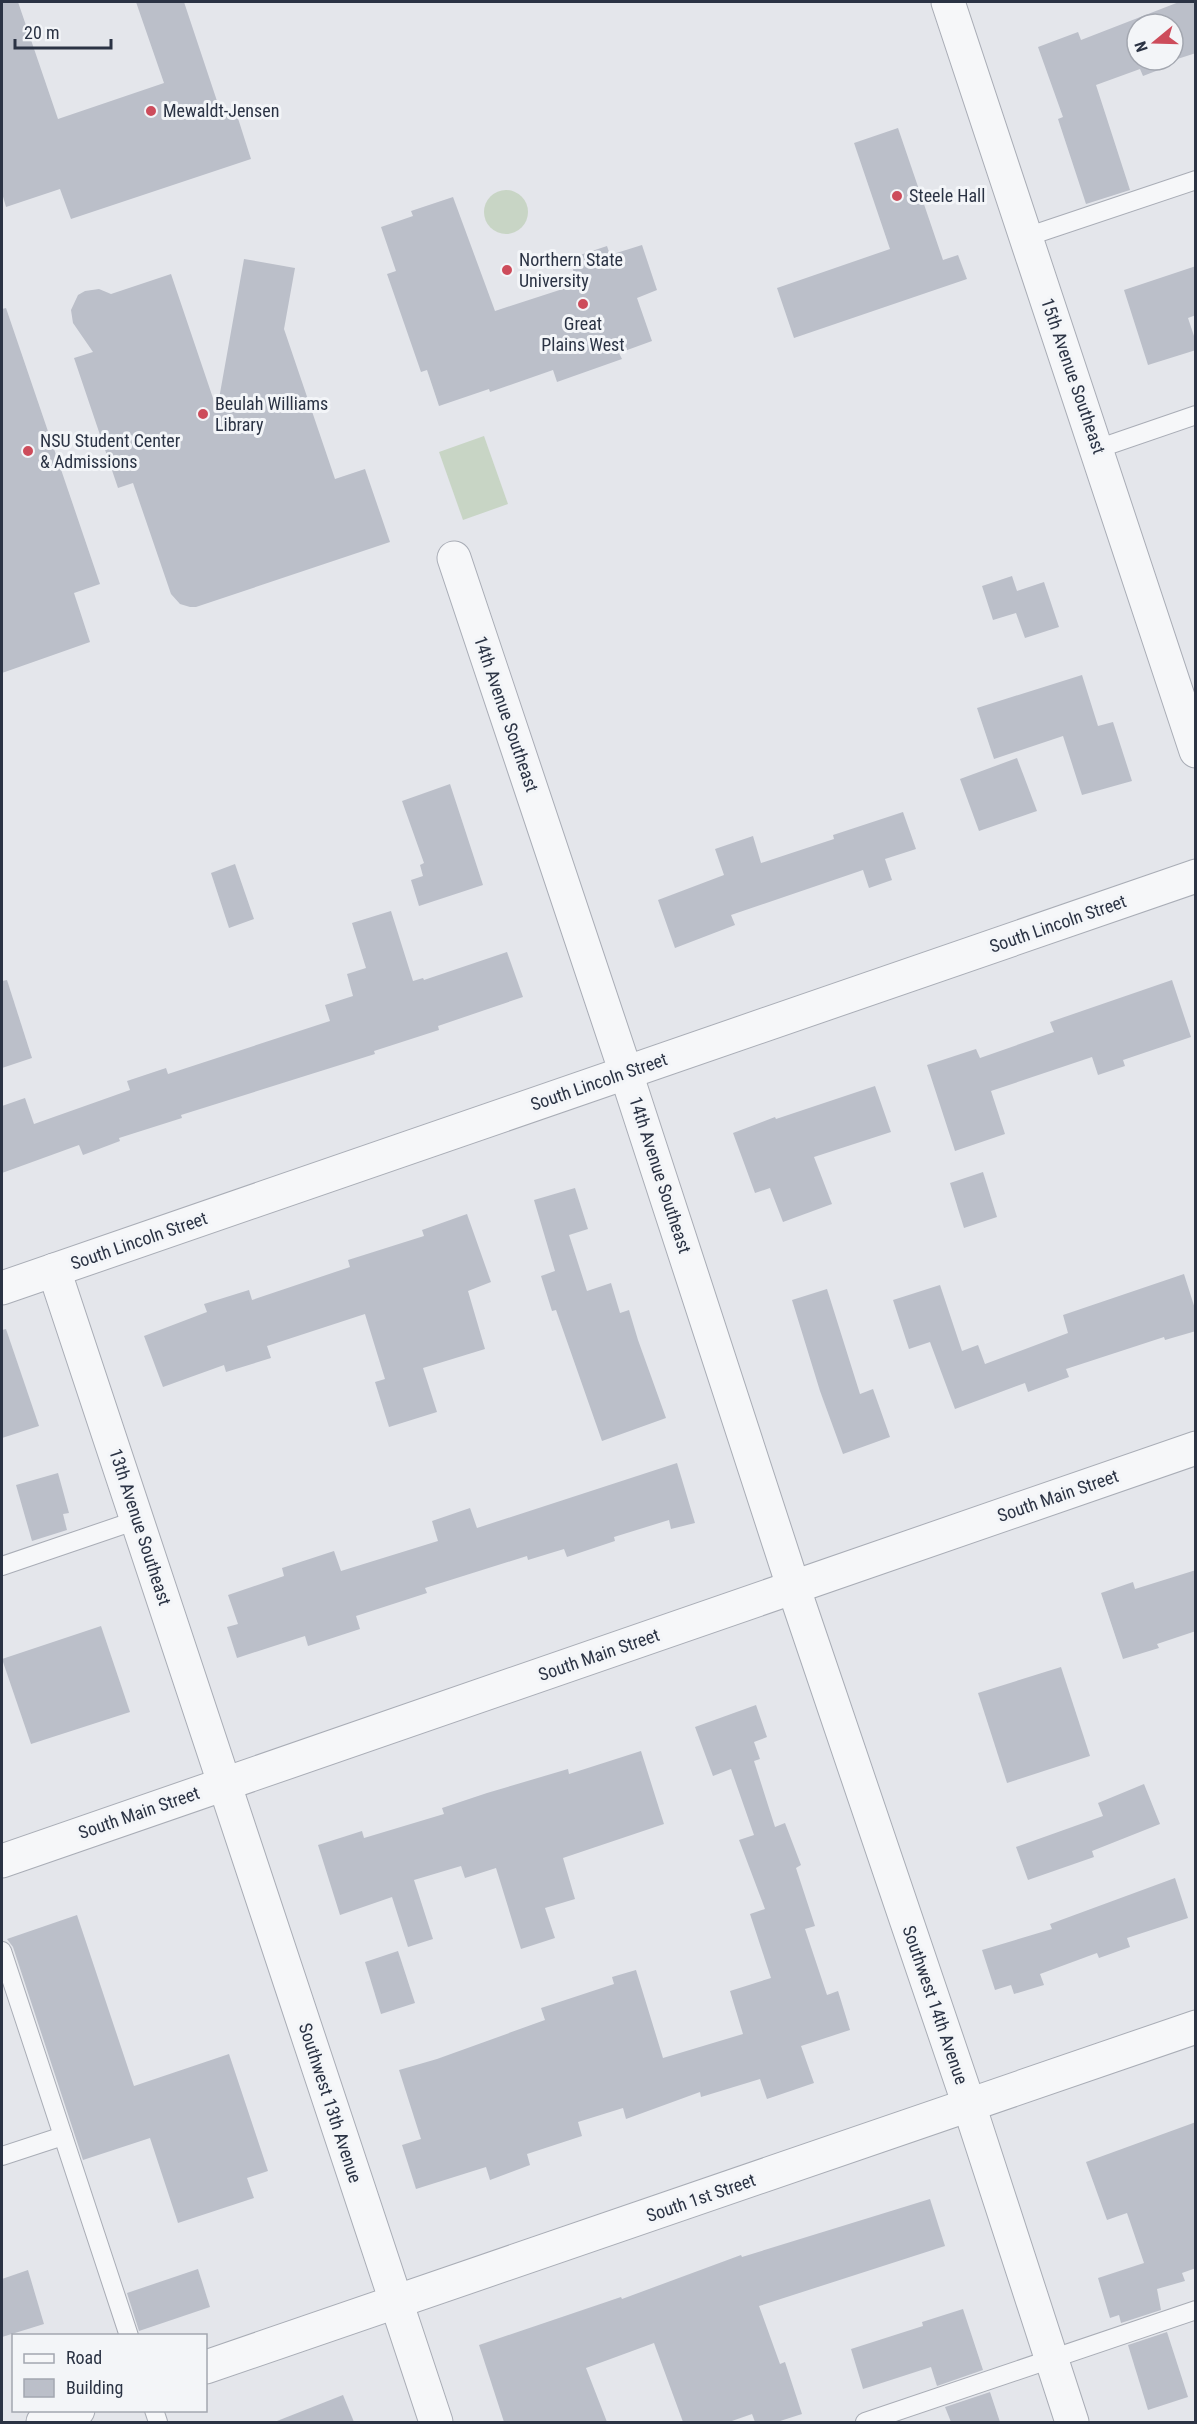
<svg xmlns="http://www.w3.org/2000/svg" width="1197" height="2424" viewBox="0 0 1197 2424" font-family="'Roboto Condensed',sans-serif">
	<rect width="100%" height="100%" fill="#e4e6eb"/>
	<!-- green -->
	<g fill="#c8d5c5">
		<circle cx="506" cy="212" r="22"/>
		<path d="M 484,436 L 508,504 L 463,520 L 439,452 Z"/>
	</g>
	<!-- building -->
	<g fill="#bbbfc9" fill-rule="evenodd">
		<path d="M 2,2 L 18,2 L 58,119 L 164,83 L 136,2 L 184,2 L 221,113 L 235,109 L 251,159 L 71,219 L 60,189 L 6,207 L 2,193 Z"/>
		<path d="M 1179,2 L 1196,2 L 1196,53 L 1168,62 L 1169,66 L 1143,76 L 1140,69 L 1096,85 L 1130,190 L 1086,204 L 1058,119 L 1063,117 L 1038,47 L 1078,32 L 1081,40 ZM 1137,24 L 1173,24 L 1173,60 L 1137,60 Z"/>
		<path d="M 898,128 L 943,260 L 958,255 L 967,279 L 794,338 L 777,288 L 890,249 L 854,143 Z"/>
		<path d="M 453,197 L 495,311 L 578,284 L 570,261 L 578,259 L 577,256 L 607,246 L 610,255 L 642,245 L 657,290 L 637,298 L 652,341 L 619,353 L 622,359 L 557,382 L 553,370 L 490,392 L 489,389 L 439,406 L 427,370 L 421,372 L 387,274 L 396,271 L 381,227 L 413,216 L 411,211 Z"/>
		<path d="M 244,259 L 295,268 L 284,329 L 335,479 L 365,469 L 390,542 L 196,607 L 190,607 L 180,604 L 171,594 L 133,483 L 118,488 L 74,358 L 93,352 L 73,323 L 71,310 L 78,295 L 85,291 L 99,289 L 111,294 L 171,274 L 217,410 Z"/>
		<path d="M 1196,266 L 1196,315 L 1188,318 L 1196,342 L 1196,350 L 1148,365 L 1124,290 Z"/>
		<path d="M 6,308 L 100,584 L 74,593 L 90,642 L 2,673 L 2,309 Z"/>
		<path d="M 1012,576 L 1017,591 L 1044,582 L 1059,627 L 1025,638 L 1016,613 L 993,620 L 982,586 Z"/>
		<path d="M 1082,675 L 1098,726 L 1113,722 L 1132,781 L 1082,795 L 1063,736 L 994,759 L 977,708 Z"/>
		<path d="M 1017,758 L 1037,811 L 979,831 L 960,779 Z"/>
		<path d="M 450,784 L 483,885 L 419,906 L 411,880 L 423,876 L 420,865 L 424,863 L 402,801 Z"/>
		<path d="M 903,812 L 916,849 L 885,859 L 892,880 L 869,888 L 863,870 L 731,915 L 735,925 L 675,948 L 658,900 L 724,875 L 715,849 L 753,836 L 761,863 L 834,839 L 833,835 Z"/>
		<path d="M 235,864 L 254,919 L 229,928 L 211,873 Z"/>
		<path d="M 391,911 L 413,981 L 423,978 L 424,980 L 507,952 L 523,997 L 438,1026 L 439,1030 L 374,1051 L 375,1054 L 181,1115 L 182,1118 L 119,1138 L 120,1141 L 83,1155 L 79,1145 L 2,1173 L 2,1106 L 25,1098 L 34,1124 L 130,1090 L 127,1081 L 166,1068 L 168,1074 L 330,1021 L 325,1005 L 353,996 L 347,974 L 366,968 L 352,923 Z"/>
		<path d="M 7,980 L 32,1058 L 2,1068 L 2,981 Z"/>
		<path d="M 1172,980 L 1191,1037 L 1123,1060 L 1125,1066 L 1098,1075 L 1092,1057 L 991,1091 L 1005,1134 L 955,1151 L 927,1065 L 976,1049 L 980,1058 L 1054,1032 L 1050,1022 Z"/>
		<path d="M 875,1086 L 891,1132 L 814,1157 L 832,1204 L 783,1222 L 770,1188 L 755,1193 L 733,1133 L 775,1117 L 776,1119 Z"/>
		<path d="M 983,1172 L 997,1217 L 964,1228 L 950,1183 Z"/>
		<path d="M 575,1188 L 588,1229 L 569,1235 L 587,1291 L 611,1283 L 620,1313 L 629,1310 L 638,1340 L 666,1418 L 602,1441 L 556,1310 L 552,1311 L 541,1276 L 555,1271 L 534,1200 Z"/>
		<path d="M 467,1214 L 491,1282 L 468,1291 L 485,1349 L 423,1368 L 437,1412 L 389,1427 L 375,1382 L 385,1379 L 365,1314 L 267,1346 L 271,1358 L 226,1372 L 224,1365 L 163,1387 L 144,1336 L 207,1312 L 204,1304 L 249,1290 L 252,1300 L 350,1267 L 348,1260 L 424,1236 L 422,1230 Z"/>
		<path d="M 1184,1274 L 1196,1312 L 1196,1331 L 1165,1340 L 1164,1337 L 1066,1369 L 1069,1377 L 1028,1392 L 1025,1383 L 955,1409 L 930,1342 L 909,1349 L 893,1300 L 940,1285 L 962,1351 L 978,1345 L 985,1364 L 1068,1333 L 1063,1315 Z"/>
		<path d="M 827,1289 L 860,1394 L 873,1389 L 890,1437 L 843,1454 L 820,1391 L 792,1300 Z"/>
		<path d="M 6,1329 L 39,1426 L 2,1438 L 2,1330 Z"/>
		<path d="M 677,1463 L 695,1523 L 671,1529 L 669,1520 L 614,1537 L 615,1541 L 567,1557 L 564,1549 L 528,1560 L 527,1556 L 425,1588 L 427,1593 L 356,1616 L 360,1629 L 308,1646 L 305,1636 L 237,1658 L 227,1627 L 238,1624 L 228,1595 L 284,1576 L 282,1568 L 334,1551 L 341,1571 L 438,1541 L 432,1521 L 470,1508 L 477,1528 Z"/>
		<path d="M 58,1473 L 69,1513 L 63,1514 L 67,1530 L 32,1541 L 16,1485 Z"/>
		<path d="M 1196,1570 L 1196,1631 L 1157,1644 L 1159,1648 L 1123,1659 L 1101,1593 L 1133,1582 L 1135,1589 Z"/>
		<path d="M 101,1626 L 130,1712 L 31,1744 L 2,1659 Z"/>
		<path d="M 1061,1667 L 1090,1756 L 1007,1783 L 978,1693 Z"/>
		<path d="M 756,1705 L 767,1737 L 754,1742 L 760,1759 L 754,1761 L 775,1827 L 785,1823 L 801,1865 L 796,1868 L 815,1926 L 805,1929 L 827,1995 L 838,1991 L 850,2030 L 801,2046 L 814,2083 L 767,2099 L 760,2079 L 701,2097 L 700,2092 L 626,2119 L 623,2108 L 578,2122 L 582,2136 L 527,2154 L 530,2165 L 490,2180 L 486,2167 L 416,2189 L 402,2145 L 421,2139 L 399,2070 L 437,2059 L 545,2020 L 541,2008 L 614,1984 L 612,1977 L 636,1970 L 663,2058 L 743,2034 L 730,1991 L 771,1978 L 750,1914 L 765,1909 L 739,1840 L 754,1835 L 731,1769 L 713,1776 L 695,1727 Z"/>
		<path d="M 641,1751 L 664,1824 L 563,1858 L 575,1899 L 545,1908 L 555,1938 L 521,1949 L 496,1868 L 465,1878 L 461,1866 L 414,1880 L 433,1939 L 408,1947 L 392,1897 L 340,1915 L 318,1845 L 362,1831 L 364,1838 L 444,1814 L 442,1808 L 487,1793 L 568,1769 L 569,1774 Z"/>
		<path d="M 1144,1784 L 1160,1824 L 1092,1851 L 1094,1857 L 1028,1880 L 1016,1847 L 1103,1816 L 1098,1803 Z"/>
		<path d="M 1175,1878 L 1188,1918 L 1127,1938 L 1130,1947 L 1099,1958 L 1097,1953 L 1040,1974 L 1044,1985 L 1014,1994 L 1011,1985 L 995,1990 L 982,1950 L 1052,1929 L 1050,1924 Z"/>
		<path d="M 77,1915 L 134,2086 L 229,2054 L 268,2171 L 247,2178 L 254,2198 L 178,2223 L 150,2138 L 83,2160 L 13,1947 L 7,1939 Z"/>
		<path d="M 398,1951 L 415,2003 L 381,2014 L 365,1962 Z"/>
		<path d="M 1196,2122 L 1196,2268 L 1182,2273 L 1185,2281 L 1157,2289 L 1161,2310 L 1121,2323 L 1119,2315 L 1110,2318 L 1098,2278 L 1144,2263 L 1127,2213 L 1107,2220 L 1086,2162 Z"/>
		<path d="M 930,2199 L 945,2246 L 759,2306 L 780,2364 L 785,2362 L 802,2414 L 777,2422 L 755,2422 L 752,2414 L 729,2422 L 683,2422 L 654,2343 L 586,2368 L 607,2422 L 504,2422 L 479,2345 L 621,2297 L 622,2299 L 741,2255 L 742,2257 Z"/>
		<path d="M 198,2269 L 210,2307 L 139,2331 L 127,2293 Z"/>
		<path d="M 28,2270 L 44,2324 L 2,2337 L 2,2279 Z"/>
		<path d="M 963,2309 L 983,2370 L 937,2386 L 931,2367 L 863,2389 L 851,2349 L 923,2326 L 922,2322 Z"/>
		<path d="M 1167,2332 L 1188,2397 L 1148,2410 L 1128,2345 Z"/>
		<path d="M 990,2392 L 1000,2422 L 951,2422 L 945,2407 Z"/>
		<path d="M 343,2395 L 354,2422 L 277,2422 L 277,2421 Z"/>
	</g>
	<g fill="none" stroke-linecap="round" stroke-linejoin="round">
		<!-- service casing -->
		<g stroke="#a9adb6" stroke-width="20">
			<g id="service">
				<path d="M 1026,237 L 1196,180"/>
				<path d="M 1097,449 L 1196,415"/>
				<path d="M 2,1566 L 137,1520"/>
				<path d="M 2,1951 L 129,2336"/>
				<path d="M 2,2156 L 63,2136"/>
				<path d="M 154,2410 L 158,2422"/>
				<path d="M 865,2422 L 1196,2310"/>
			</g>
		</g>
		<!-- minor casing -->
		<g stroke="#a9adb6" stroke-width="35">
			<g id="minor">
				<path d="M 948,2 L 1196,751"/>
				<path d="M 454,558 L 626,1073 L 794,1589 L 969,2105 L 1072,2422"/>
				<path d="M 54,1270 L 436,2422"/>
				<path d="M 2,1288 L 1196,876"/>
				<path d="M 206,2367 L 1196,2027"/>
				<path d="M 43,2422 L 78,2410"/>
			</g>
		</g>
		<!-- tertiary casing -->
		<g stroke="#a9adb6" stroke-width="35">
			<path id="tertiary" d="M 2,1861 L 1196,1448"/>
		</g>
		<!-- service -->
		<use href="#service" stroke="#f6f7f9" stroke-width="18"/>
		<!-- minor -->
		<use href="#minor" stroke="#f6f7f9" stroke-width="33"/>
		<!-- tertiary -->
		<use href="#tertiary" stroke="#f6f7f9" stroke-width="33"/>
	</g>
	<!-- markers -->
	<g fill="#cd4c5b" stroke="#f3f5f8" stroke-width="2">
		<circle cx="151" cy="111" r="6"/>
		<circle cx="897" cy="196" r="6"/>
		<circle cx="507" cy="270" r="6"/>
		<circle cx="583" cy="304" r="6"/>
		<circle cx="203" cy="414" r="6"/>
		<circle cx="28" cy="451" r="6"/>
	</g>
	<g text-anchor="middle" stroke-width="6" stroke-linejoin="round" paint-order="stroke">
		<!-- poi labels -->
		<g font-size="18" fill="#2b3344" stroke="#f3f5f8" text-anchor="start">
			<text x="163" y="117">Mewaldt-Jensen</text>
			<text x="909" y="202">Steele Hall</text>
			<text x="519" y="266">Northern State<tspan x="519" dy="21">University</tspan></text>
			<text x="583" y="330" text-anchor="middle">Great<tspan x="583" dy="21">Plains West</tspan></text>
			<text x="215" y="410">Beulah Williams<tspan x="215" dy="21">Library</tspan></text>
			<text x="40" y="447">NSU Student Center<tspan x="40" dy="21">&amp; Admissions</tspan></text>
		</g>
		<!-- street labels -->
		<g font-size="18" fill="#2b3344" stroke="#f3f5f8">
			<text transform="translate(1073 376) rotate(71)" y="6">15th Avenue Southeast</text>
			<text transform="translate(506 714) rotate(71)" y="6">14th Avenue Southeast</text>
			<text transform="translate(1058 924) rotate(-19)" y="6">South Lincoln Street</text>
			<text transform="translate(599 1082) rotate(-19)" y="6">South Lincoln Street</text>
			<text transform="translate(660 1175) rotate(72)" y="6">14th Avenue Southeast</text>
			<text transform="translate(139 1241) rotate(-19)" y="6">South Lincoln Street</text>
			<text transform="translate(1058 1496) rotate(-19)" y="6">South Main Street</text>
			<text transform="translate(140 1527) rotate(72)" y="6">13th Avenue Southeast</text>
			<text transform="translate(599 1655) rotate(-19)" y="6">South Main Street</text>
			<text transform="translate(139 1813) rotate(-19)" y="6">South Main Street</text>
			<text transform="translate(935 2005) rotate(71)" y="6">Southwest 14th Avenue</text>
			<text transform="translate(330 2103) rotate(72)" y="6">Southwest 13th Avenue</text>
			<text transform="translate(701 2198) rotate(-19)" y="6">South 1st Street</text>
		</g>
	</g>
	<!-- border -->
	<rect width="1197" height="2424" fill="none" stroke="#2b3344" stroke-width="6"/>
	<!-- legend -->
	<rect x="12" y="2334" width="195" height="78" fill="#f3f5f8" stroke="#a3a7b0" stroke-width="1.5"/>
	<rect x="24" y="2354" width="30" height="9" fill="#f6f7f9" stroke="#a3a7b0" stroke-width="1.5"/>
	<text x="66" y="2364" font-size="18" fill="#2b3344">Road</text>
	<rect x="24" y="2379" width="30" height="18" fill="#bbbfc9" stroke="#a3a7b0" stroke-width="1.5"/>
	<text x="66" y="2394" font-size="18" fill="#2b3344">Building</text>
	<!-- north arrow -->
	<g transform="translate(1155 42) rotate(251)"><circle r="28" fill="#f3f5f8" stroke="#a3a7b0" stroke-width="1.5"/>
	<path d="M0-4.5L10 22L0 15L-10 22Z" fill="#cd4c5b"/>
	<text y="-9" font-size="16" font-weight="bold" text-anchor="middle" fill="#2b3344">N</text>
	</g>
	<!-- scale -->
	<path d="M15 39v9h96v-9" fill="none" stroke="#2b3344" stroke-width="3"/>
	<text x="24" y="39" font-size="18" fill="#2b3344" stroke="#f3f5f8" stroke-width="4.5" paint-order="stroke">20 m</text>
</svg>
